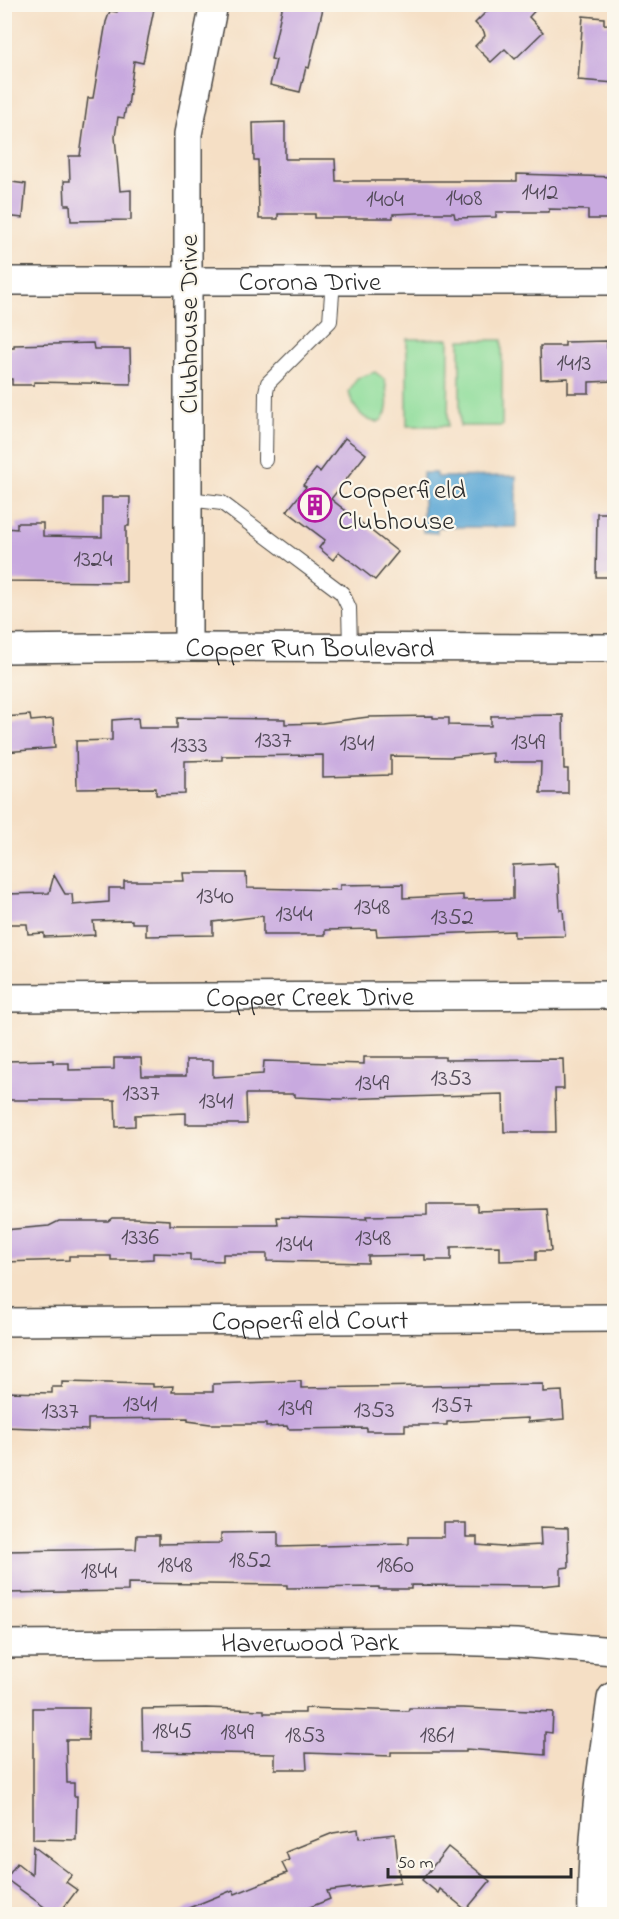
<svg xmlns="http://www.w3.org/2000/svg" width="619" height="1919" viewBox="0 0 619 1919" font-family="'Indie Flower',sans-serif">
	<rect width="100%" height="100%" fill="#fbf7ec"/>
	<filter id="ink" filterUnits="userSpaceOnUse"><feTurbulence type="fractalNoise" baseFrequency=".0167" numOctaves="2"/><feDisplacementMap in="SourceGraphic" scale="12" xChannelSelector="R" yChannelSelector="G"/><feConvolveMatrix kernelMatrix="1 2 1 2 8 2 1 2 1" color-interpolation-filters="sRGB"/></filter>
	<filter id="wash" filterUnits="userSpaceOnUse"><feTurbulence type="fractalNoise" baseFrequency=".008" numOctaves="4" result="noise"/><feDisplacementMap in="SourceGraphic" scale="24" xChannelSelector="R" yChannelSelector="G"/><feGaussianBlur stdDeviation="1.35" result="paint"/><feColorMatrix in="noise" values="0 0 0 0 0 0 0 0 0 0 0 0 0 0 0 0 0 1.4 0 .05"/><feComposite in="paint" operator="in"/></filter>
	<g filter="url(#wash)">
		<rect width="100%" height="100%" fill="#f5dfc5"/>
		<!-- green -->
		<g fill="#90dd9b" stroke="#5e8463" stroke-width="1.5">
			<path d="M 407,339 L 449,339 L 448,426 L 407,426 Z"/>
			<rect x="460" y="340" width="42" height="86"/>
			<path d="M 375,372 L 385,380 C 387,393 392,416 378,422 C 363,422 352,406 349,392 L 357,378 Z"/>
		</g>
		<!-- water -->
		<path fill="#5da8d5" stroke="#446a80" stroke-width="1.5" d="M 423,473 L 436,473 L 436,477 L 516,476 L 516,527 L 437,527 L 437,533 L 423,532 Z"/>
		<g id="blocks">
			<!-- building -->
			<g fill="#c8a9df">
				<path d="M 118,4 L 155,4 L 143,63 L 134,61 L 128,106 L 126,106 L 124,118 L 118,117 L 115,137 L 120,191 L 131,190 L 131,220 L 71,221 L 70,205 L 65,205 L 64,181 L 70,181 L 69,156 L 80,156 L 88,98 L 93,98 L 106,22 L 110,11 L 117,12 Z"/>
				<path d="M 283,4 L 324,4 L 309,68 L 306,67 L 300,92 L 270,85 L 276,60 L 271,59 Z"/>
				<path d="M 494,4 L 541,4 L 529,17 L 543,32 L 515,59 L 505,49 L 491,62 L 475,46 L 485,36 L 484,32 L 475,23 Z"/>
				<path d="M 583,16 L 604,18 L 604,24 L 615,25 L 615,83 L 578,80 Z"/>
				<path d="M 285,122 L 285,159 L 335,159 L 336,181 L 517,181 L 517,174 L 615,177 L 615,219 L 588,219 L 588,210 L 549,209 L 549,212 L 496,212 L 496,217 L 455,218 L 454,213 L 418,213 L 393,214 L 393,218 L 315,218 L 315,214 L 278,214 L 278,219 L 259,219 L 258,160 L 254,160 L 253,123 Z"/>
				<path d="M 4,181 L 26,184 L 23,218 L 4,216 Z"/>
				<path d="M 607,341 L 607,348 L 615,348 L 615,381 L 589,382 L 589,393 L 568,393 L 568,378 L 541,379 L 540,346 L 565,346 L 565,342 Z"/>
				<path d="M 93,343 L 94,349 L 130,349 L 131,384 L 34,382 L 34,385 L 12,385 L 12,379 L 4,379 L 4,348 L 14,348 L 14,345 Z"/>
				<path d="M 345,438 L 366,454 L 331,499 L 398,552 L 375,580 L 339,552 L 333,560 L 319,548 L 325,540 L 287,511 L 306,487 L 303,485 L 316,469 L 320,472 Z"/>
				<path d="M 102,497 L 130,497 L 129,526 L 126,526 L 126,582 L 4,581 L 5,528 L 17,529 L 17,523 L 43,523 L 43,536 L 102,537 Z"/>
				<path d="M 597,513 L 615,513 L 615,577 L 596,577 Z"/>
				<path d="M 30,715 L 31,721 L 53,719 L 55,748 L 4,752 L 4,717 Z"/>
				<path d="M 563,715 L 564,769 L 568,769 L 568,793 L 540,793 L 541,762 L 492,762 L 492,753 L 450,757 L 391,756 L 391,775 L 323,777 L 323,755 L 222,756 L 222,760 L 185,761 L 185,794 L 156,795 L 156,788 L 77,789 L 76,741 L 112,740 L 112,720 L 138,718 L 139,728 L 177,728 L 177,718 L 285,719 L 285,724 L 322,723 L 368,717 L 433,716 L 433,718 L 449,718 L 449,725 L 491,726 L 491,716 Z"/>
				<path d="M 554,863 L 555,866 L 558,866 L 560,910 L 563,910 L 565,936 L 514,937 L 514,931 L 377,936 L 376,929 L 325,930 L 325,935 L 263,935 L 263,916 L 213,922 L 213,935 L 146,936 L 146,923 L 132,923 L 132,920 L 93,921 L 95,935 L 44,937 L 44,933 L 28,934 L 27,924 L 4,924 L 4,894 L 49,893 L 54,875 L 65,894 L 72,894 L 73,905 L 109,902 L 109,888 L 124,888 L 124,881 L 184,881 L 183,873 L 246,873 L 247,888 L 340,890 L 340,885 L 403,884 L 403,898 L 463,895 L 463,900 L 513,899 L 513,865 Z"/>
				<path d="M 364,1057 L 445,1057 L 445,1060 L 563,1059 L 564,1089 L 555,1089 L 556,1132 L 504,1132 L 503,1094 L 340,1099 L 295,1097 L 295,1094 L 246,1094 L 247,1124 L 186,1124 L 186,1113 L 135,1115 L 135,1126 L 116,1127 L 115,1100 L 4,1100 L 4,1061 L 53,1060 L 53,1063 L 69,1063 L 69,1070 L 114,1069 L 114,1058 L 141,1058 L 142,1076 L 186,1076 L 186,1060 L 213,1060 L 213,1077 L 263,1074 L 264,1061 L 364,1064 Z"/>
				<path d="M 427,1204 L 477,1204 L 477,1211 L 547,1209 L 551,1251 L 536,1251 L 536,1260 L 500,1261 L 500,1246 L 451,1247 L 451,1260 L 425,1260 L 425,1255 L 368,1256 L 368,1263 L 267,1261 L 267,1254 L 223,1254 L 223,1261 L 190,1260 L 190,1254 L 153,1253 L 153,1259 L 136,1260 L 111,1260 L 111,1256 L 69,1256 L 69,1260 L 4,1262 L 4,1230 L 49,1226 L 59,1221 L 108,1221 L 112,1218 L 134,1218 L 170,1220 L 170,1225 L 278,1225 L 277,1217 L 367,1219 L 366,1216 L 427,1215 Z"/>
				<path d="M 301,1381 L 301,1388 L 543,1384 L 543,1392 L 562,1391 L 564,1419 L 528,1422 L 528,1418 L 447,1422 L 447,1425 L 405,1425 L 405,1431 L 367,1431 L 367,1428 L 288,1429 L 287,1426 L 266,1427 L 266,1424 L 210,1424 L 188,1421 L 188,1418 L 88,1419 L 88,1430 L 4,1427 L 4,1392 L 52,1393 L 52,1387 L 62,1387 L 62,1382 L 153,1384 L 153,1387 L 173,1386 L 172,1392 L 213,1392 L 213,1384 Z"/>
				<path d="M 444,1523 L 466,1523 L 466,1537 L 477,1537 L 477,1545 L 502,1547 L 541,1545 L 540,1527 L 568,1528 L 569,1567 L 561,1568 L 561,1584 L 541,1586 L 411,1585 L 411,1589 L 379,1589 L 379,1587 L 287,1588 L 287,1585 L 128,1583 L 128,1591 L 4,1593 L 4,1551 L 136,1549 L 137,1535 L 159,1535 L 159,1544 L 221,1543 L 221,1533 L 278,1532 L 278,1547 L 409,1544 L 409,1537 L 444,1537 Z"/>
				<path d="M 33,1708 L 89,1708 L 88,1740 L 66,1740 L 67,1783 L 74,1783 L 74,1796 L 77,1796 L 76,1840 L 33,1839 Z"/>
				<path d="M 206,1708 L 264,1710 L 264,1713 L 305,1713 L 305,1708 L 408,1711 L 409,1708 L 463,1708 L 553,1712 L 552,1733 L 545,1732 L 545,1755 L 466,1749 L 466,1752 L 391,1752 L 391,1756 L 306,1753 L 307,1769 L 275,1769 L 275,1754 L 143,1752 L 142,1709 Z"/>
				<path d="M 358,1829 L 359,1838 L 395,1834 L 400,1882 L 327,1891 L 330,1899 L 293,1914 L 174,1914 L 233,1890 L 235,1894 L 287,1873 L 282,1863 L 289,1860 L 286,1852 L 333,1833 Z"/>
				<path d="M 33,1846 L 72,1875 L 66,1882 L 77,1890 L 59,1914 L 54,1914 L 6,1879 L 17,1863 L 32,1875 Z"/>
				<path d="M 448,1847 L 490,1881 L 466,1910 L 440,1889 L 438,1893 L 422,1880 Z"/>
			</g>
		</g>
	</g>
	<g filter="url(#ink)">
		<use href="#blocks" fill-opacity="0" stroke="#494642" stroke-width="1.5"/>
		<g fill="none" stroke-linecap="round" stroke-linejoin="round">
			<!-- lane casing -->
			<g stroke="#494642" stroke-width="16">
				<g id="lane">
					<path d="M 265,460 L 266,392 L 268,383 L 330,321 L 333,280"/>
					<path d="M 188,499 L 222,503 L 342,593 L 349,608 L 350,647"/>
				</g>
			</g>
			<!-- street casing -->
			<g stroke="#494642" stroke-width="30">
				<g id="street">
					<path id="s1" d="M 4,281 L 614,281"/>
					<path d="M 188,647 L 188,134 L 214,4"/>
					<path id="s2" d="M 4,649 L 188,647 L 614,648"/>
					<path id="s3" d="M 4,998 L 614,995"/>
					<path id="s4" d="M 4,1322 L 614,1318"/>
					<path id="s5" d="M 4,1644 L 443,1641 L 516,1643 L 614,1651"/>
				</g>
			</g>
			<!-- secondary casing -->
			<g stroke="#494642" stroke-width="36">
				<path id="secondary" d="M 595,1914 C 593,1842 604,1770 614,1699"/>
			</g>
			<!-- lane -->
			<use href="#lane" stroke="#fff" stroke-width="14"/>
			<!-- street -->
			<use href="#street" stroke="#fff" stroke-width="27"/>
			<!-- secondary -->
			<use href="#secondary" stroke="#fff" stroke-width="33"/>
		</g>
	</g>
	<!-- icons -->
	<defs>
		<g id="building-ring" transform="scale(1.725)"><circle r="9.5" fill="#fbf7ec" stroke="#b5179e" stroke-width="1.5"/><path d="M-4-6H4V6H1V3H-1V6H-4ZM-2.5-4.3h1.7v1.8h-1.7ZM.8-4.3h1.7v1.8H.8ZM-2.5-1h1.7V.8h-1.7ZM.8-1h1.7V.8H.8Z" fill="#b5179e"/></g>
	</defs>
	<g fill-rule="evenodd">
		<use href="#building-ring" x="315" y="505"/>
	</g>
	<g text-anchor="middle" stroke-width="4.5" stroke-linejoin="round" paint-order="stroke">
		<!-- number labels -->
		<g font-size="24" fill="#524a58">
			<text x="540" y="199">1412</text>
			<text x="464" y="205">1408</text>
			<text x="385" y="206">1404</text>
			<text x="574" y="370">1413</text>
			<text x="93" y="566">1324</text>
			<text x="273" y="747">1337</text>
			<text x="528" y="749">1349</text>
			<text x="357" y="750">1341</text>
			<text x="189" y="752">1333</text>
			<text x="215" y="903">1340</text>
			<text x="372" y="914">1348</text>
			<text x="294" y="921">1344</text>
			<text x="452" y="924">1352</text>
			<text x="451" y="1085">1353</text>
			<text x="372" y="1090">1349</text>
			<text x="141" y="1100">1337</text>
			<text x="216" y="1108">1341</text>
			<text x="140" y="1244">1336</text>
			<text x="373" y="1245">1348</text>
			<text x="294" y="1251">1344</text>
			<text x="140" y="1411">1341</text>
			<text x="452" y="1412">1357</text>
			<text x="295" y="1415">1349</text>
			<text x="374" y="1417">1353</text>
			<text x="60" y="1418">1337</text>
			<text x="250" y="1567">1852</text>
			<text x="175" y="1572">1848</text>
			<text x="395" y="1572">1860</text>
			<text x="99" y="1578">1844</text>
			<text x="172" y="1738">1845</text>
			<text x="237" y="1739">1849</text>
			<text x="305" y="1742">1853</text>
			<text x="437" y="1742">1861</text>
		</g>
		<!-- street labels -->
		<g font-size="27" fill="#2b2b2b" stroke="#fbf7ec">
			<text dy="9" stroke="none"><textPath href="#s1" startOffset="306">Corona Drive</textPath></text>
			<text transform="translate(188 324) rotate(-90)" y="9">Clubhouse Drive</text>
			<text dy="9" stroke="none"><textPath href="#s2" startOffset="306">Copper Run Boulevard</textPath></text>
			<text dy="9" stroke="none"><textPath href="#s3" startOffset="306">Copper Creek Drive</textPath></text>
			<text dy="9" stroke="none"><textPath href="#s4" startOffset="306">Copperfield Court</textPath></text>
			<text dy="9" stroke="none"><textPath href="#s5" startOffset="306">Haverwood Park</textPath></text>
		</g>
		<!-- poi labels -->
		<g font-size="27" fill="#2b2b2b" stroke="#fbf7ec" text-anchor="start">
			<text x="338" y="498">Copperfield<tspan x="338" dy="31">Clubhouse</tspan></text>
		</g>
	</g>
	<!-- margin -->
	<rect width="619" height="1919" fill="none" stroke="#fbf7ec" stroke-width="24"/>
	<!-- scale -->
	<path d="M388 1868v9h183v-9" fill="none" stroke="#2b2b2b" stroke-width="3"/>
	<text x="397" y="1868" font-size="18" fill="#2b2b2b" stroke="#fbf7ec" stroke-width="4.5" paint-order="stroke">50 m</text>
</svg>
